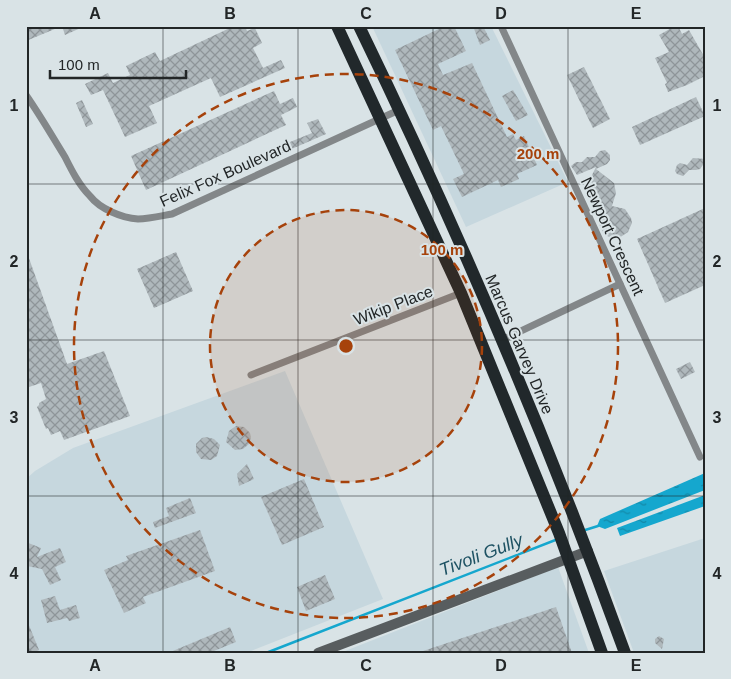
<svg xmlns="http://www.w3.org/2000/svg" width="731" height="679" viewBox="0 0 731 679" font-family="Arial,sans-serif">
	<defs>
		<pattern id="water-ripples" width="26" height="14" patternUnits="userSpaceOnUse" patternTransform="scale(1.25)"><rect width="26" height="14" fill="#15a7ce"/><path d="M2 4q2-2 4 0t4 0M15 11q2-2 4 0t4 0" fill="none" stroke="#1388a7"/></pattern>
		<pattern id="building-cross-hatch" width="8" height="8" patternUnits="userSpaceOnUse" patternTransform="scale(1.25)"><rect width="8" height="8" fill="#afb8bc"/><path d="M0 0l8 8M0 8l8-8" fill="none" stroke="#8e9599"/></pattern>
	</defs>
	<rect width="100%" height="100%" fill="#d9e3e6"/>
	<!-- built -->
	<g fill="#c6d7de">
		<path d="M 372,26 L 491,26 L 568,182 L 466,227 Z"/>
		<path d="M 285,371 L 383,599 L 246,653 L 26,653 L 26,479 L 35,471 L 73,448 Z"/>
		<path d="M 705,538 L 705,653 L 634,653 L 604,571 Z"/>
		<path d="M 558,567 L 589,653 L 340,653 Z"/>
	</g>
	<!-- water -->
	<g fill="url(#water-ripples)">
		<path d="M 705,473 L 705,490 L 605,529 L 597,526 L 600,519 Z"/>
		<path d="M 705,495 L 705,506 L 620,536 L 617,528 Z"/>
	</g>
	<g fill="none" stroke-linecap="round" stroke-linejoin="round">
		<!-- stream -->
		<g stroke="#15a7ce" stroke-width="2.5">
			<path d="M 582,531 L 598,526"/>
			<path d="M 266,653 L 558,539"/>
		</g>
	</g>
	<!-- building -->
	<g fill="url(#building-cross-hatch)">
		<path d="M 26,26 L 85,26 L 65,35 L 62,26 L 26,41 Z"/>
		<path d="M 234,26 L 245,26 L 247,31 L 255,28 L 262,43 L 253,48 L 263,68 L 281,60 L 285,68 L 220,97 L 211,78 L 149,106 L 157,123 L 125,137 L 103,90 L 91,95 L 85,84 L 108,73 L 113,83 L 130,75 L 126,66 L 155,52 L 160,61 Z"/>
		<path d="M 445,26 L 454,26 L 466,51 L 438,64 L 443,75 L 472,63 L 507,137 L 513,134 L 516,140 L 524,136 L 537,165 L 517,174 L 519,179 L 501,187 L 498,180 L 462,197 L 453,179 L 464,174 L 441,126 L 433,130 L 395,50 Z"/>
		<path d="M 473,26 L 483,26 L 490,40 L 480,45 Z"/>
		<path d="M 675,26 L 678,26 L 682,34 L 689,30 L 705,58 L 705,76 L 687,85 L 668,92 L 665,84 L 667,83 L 655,58 L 669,52 L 659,35 Z"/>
		<path d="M 584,67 L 610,119 L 593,128 L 567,75 Z"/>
		<path d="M 513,90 L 528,115 L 516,121 L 502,96 Z"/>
		<path d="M 274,91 L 280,104 L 293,98 L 297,107 L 281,115 L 286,125 L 146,190 L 131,156 Z"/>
		<path d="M 696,97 L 705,116 L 640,145 L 632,127 Z"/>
		<path d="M 82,100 L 93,124 L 86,127 L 76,103 Z"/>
		<path d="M 318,119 L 326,134 L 271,158 L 268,151 L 312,133 L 307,123 Z"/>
		<path d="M 605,150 L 610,155 L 610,160 L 607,164 L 596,169 L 614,183 L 616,193 L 612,206 L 625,209 L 631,218 L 632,223 L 628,232 L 619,238 L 609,237 L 604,234 L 599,224 L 600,219 L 604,208 L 593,203 L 587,195 L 587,185 L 596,167 L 577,175 L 571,166 L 576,162 L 582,162 L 587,157 L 595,157 L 600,151 Z"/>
		<path d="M 693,158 L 705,159 L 705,162 L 700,169 L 696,170 L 689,170 L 683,176 L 677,174 L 675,171 L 677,165 L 680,163 L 687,165 Z"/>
		<path d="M 705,208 L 705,285 L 665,303 L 637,239 Z"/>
		<path d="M 26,250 L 67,364 L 104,351 L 130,416 L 64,440 L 60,431 L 51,435 L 48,428 L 46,429 L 37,407 L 39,405 L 39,403 L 46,399 L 41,383 L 26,388 Z"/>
		<path d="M 176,252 L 193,291 L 154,308 L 137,269 Z"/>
		<path d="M 690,362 L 695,372 L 681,379 L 676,369 Z"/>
		<path d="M 236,426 L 244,427 L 250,433 L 251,437 L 249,444 L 243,449 L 235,450 L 226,442 L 229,431 Z"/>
		<path d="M 206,437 L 214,439 L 220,445 L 217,456 L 211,460 L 201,459 L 196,452 L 196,444 L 202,438 Z"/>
		<path d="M 247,464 L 254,479 L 239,486 L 237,474 Z"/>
		<path d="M 304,479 L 324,527 L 282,545 L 261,497 Z"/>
		<path d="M 190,498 L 196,513 L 155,528 L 153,522 L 169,516 L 166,508 Z"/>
		<path d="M 200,530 L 215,571 L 143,597 L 146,603 L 124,613 L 104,570 L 128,560 L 126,556 Z"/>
		<path d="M 26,542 L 41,548 L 37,557 L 60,548 L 66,562 L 55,567 L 61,580 L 50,585 L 42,569 L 27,566 L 29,553 L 26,552 Z"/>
		<path d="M 325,575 L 335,599 L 306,611 L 297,587 Z"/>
		<path d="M 55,596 L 60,610 L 76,605 L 80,618 L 69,621 L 67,618 L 47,623 L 41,600 Z"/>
		<path d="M 556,607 L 572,653 L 423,653 L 423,651 Z"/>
		<path d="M 26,618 L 39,650 L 33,653 L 26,653 Z"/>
		<path d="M 230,627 L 236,642 L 209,653 L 168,653 Z"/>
		<path d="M 659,636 L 664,639 L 662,649 L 655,643 L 655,639 Z"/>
	</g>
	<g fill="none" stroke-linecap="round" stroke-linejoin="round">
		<!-- street -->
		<g stroke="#838789" stroke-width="7">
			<path d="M 501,26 L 700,457"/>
			<path d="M 26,95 C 40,115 52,136 65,157 C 72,171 79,185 90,196 C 100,209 122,218 138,219 C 149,219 161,216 172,214 L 399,110"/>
			<path d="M 502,340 L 620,284"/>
			<path d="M 251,375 L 461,293"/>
		</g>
		<!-- secondary -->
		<path stroke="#585d5f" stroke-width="10" d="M 318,653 L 588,551"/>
		<!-- highway -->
		<g stroke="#21282b" stroke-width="12">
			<path d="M 337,26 L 461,293 L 559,533 L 602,653"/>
			<path d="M 359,26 C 458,230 548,440 625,653"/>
		</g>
	</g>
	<!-- grid -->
	<path fill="none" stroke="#222627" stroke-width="1" stroke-opacity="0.55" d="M 163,26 L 163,653M 298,26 L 298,653M 433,26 L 433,653M 568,26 L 568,653M 26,184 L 705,184M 26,340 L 705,340M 26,496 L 705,496"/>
	<!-- distance rings -->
	<circle cx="346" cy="346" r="136" fill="#a6420b" fill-opacity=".12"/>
	<g fill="none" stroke="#a6420b" stroke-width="2.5" stroke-dasharray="9 6">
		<circle cx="346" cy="346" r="136"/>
		<circle cx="346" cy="346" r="272"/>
	</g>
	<g text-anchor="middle" stroke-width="4" stroke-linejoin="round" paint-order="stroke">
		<!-- street labels -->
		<g font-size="16" fill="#222627" stroke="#d9e3e6">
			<text transform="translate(225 173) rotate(-24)" y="6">Felix Fox Boulevard</text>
			<text transform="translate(613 236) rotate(65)" y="6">Newport Crescent</text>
			<text transform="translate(393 305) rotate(-21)" y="6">Wikip Place</text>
			<text transform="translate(520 344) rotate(67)" y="6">Marcus Garvey Drive</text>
		</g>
		<!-- water labels -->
		<g font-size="18" font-style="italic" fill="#1e5263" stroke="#d9e3e6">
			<text transform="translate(481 555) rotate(-21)" y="6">Tivoli Gully</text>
		</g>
	</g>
	<circle cx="346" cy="346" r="8" fill="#a6420b" stroke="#d9e3e6" stroke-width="2.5"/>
	<g font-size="15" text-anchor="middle" font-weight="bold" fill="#a6420b" stroke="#d9e3e6" stroke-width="4" stroke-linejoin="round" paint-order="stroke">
		<text x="538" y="159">200 m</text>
		<text x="442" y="255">100 m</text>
	</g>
	<!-- border -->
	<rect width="731" height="679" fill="none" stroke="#d9e3e6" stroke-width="55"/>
	<!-- scale -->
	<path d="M50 70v8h136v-8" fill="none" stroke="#222627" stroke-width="2.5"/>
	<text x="58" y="70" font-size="15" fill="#222627" stroke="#d9e3e6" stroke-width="4" paint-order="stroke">100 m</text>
	<rect x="28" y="28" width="676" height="624" fill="none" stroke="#222627" stroke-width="2"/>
	<g font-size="16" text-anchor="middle" font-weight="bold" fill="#222627">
		<text x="95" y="19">A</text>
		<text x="230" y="19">B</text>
		<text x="366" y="19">C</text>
		<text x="501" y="19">D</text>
		<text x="636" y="19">E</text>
		<text x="14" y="111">1</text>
		<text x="717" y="111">1</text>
		<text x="14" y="267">2</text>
		<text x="717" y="267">2</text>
		<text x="14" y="423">3</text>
		<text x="717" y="423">3</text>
		<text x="14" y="579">4</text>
		<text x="717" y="579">4</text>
		<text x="95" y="671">A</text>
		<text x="230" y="671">B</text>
		<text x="366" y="671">C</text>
		<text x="501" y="671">D</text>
		<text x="636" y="671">E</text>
	</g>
</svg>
